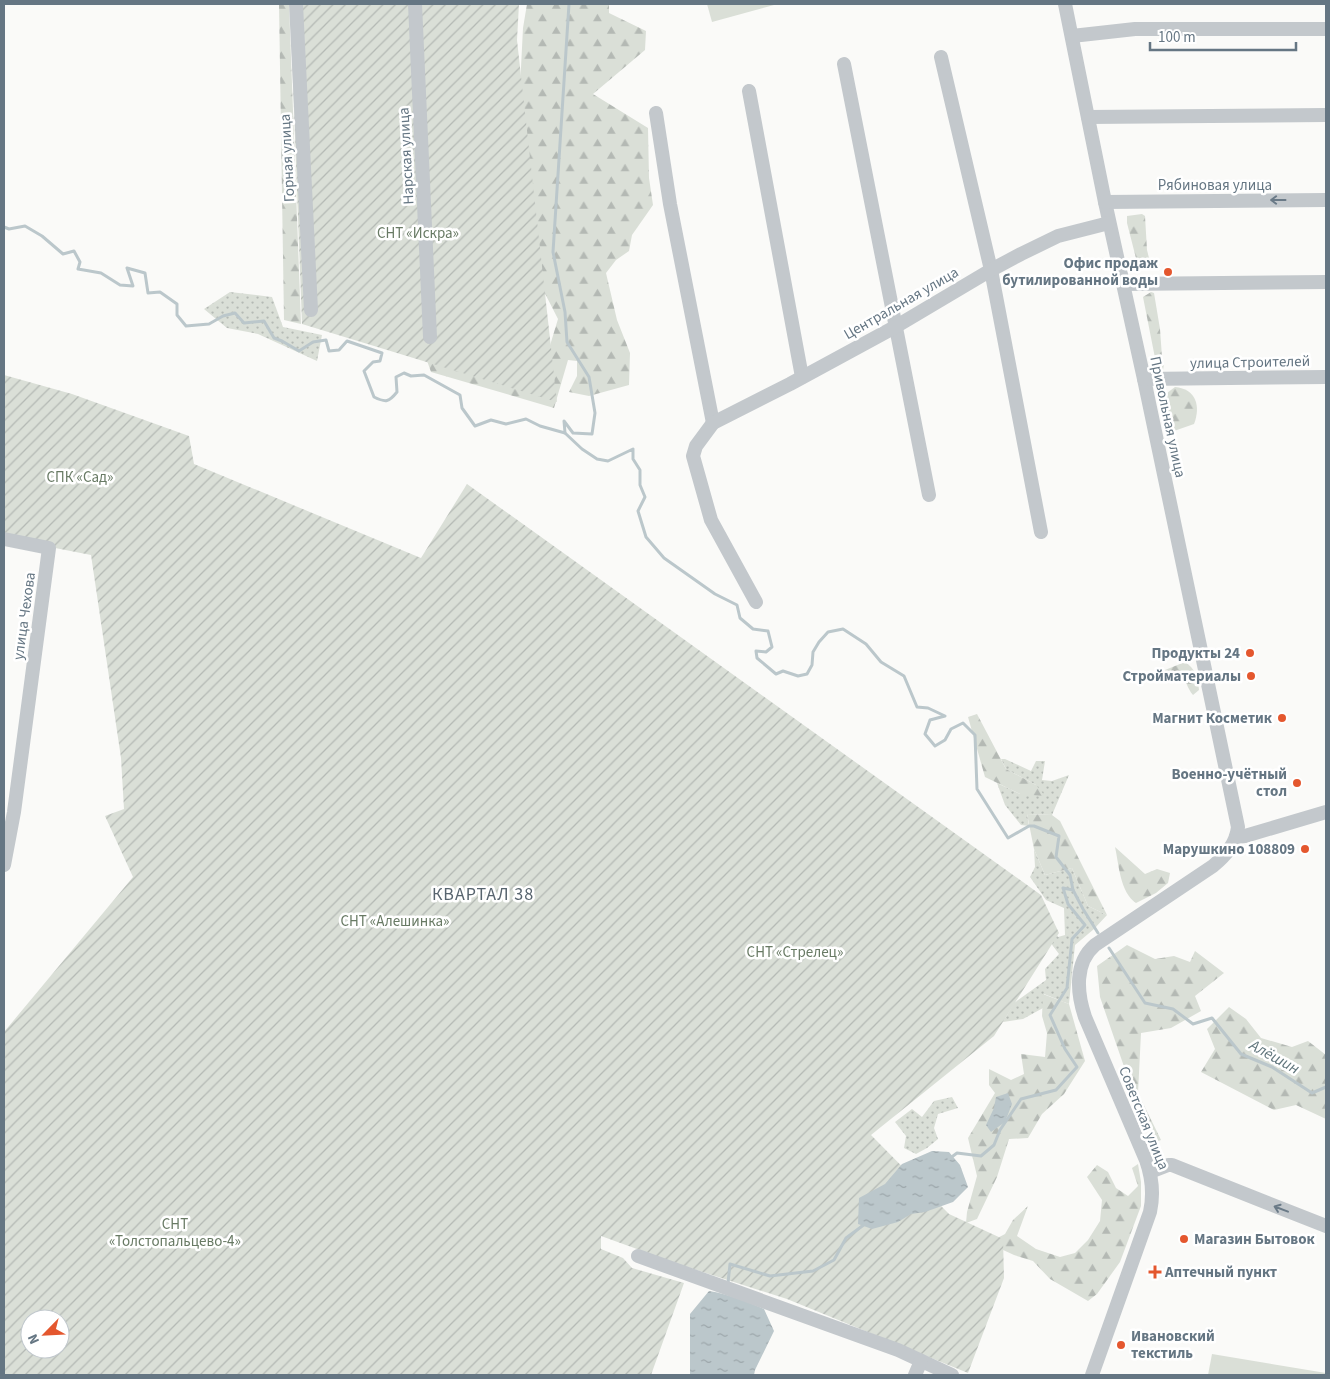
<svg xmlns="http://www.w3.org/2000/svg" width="1330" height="1379" viewBox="0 0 1330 1379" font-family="'Source Sans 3',sans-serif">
	<defs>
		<pattern id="grass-dots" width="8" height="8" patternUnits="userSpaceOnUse" patternTransform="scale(1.25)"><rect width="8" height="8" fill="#dadfd7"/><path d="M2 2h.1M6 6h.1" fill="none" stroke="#b4b9b4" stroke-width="1.8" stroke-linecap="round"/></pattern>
		<pattern id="forest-firs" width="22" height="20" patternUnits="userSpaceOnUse" patternTransform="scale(1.25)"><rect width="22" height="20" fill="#dadfd7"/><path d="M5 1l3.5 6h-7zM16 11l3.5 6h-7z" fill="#b4b9b4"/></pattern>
		<pattern id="garden-furrows" width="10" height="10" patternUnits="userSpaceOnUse" patternTransform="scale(1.25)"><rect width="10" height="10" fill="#dadfd7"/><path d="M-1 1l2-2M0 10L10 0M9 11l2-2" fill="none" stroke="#b4b9b4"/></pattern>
		<pattern id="water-ripples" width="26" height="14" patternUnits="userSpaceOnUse" patternTransform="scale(1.25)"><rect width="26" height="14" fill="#bbc7cb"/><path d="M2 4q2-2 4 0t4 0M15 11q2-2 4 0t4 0" fill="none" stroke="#9ca6aa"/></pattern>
	</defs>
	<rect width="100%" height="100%" fill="#fafaf8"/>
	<!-- grass -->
	<g fill="url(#grass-dots)">
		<path d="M 230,292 L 272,297 L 283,327 L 322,335 L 317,361 L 258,334 L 227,328 L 204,309 Z"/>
		<path d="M 1001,759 L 1005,759 L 1031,771 L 1036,761 L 1045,761 L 1042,780 L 1052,781 L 1069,775 L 1052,815 L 1027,814 L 1029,826 L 1021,825 L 1005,805 L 997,783 L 1020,794 L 1036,785 L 1006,769 Z"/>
		<path d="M 1034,849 L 1045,875 L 1072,868 L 1088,906 L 1107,915 L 1094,929 L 1075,945 L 1069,1004 L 1044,994 L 1043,1008 L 1023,1019 L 1003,1022 L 1014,1003 L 1046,980 L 1045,969 L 1059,954 L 1050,942 L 1049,922 L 1058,937 L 1065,935 L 1064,908 L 1046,900 L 1030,877 L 1035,867 Z"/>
		<path d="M 952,1097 L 958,1108 L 938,1114 L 934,1128 L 938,1139 L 927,1148 L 916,1154 L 904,1148 L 906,1136 L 895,1122 L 912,1109 L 922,1117 L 934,1101 Z"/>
	</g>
	<!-- forest -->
	<g fill="url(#forest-firs)">
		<path d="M 279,4 L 289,4 L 301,324 L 284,320 Z"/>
		<path d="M 527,4 L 609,4 L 609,13 L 646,31 L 645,50 L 593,94 L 648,128 L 649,178 L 653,205 L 632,235 L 629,251 L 616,260 L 606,273 L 617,320 L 630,353 L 629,385 L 589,396 L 569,392 L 577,376 L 577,361 L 568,360 L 554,408 L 431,372 L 425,355 L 545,362 L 558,319 L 534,272 L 519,107 L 523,28 Z"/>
		<path d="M 1142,214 L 1145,216 L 1147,250 L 1149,258 L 1149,270 L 1139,270 L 1127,223 L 1127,216 Z"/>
		<path d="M 1151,292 L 1154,293 L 1160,329 L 1162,357 L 1164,364 L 1163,370 L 1158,368 L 1156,363 L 1143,297 Z"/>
		<path d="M 1175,387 C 1196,389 1201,406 1194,424 L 1174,431 C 1166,420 1160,411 1163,396 Z"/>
		<path d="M 1185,662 C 1195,668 1198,678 1199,690 L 1193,695 C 1187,688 1187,681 1180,674 L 1166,674 L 1164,672 L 1165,670 Z"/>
		<path d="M 977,714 L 1006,769 L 1036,785 L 1045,796 L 1020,794 L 985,777 L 968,717 Z"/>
		<path d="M 1027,814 L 1052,815 L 1060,821 L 1107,915 L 1088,906 L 1072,868 L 1045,875 L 1034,849 Z"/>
		<path d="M 1115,847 L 1145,874 L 1157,869 L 1170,873 L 1168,883 L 1156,893 L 1136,903 C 1120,892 1119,865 1115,847 Z"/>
		<path d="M 1127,945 L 1155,959 L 1174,956 L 1190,962 L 1195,951 L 1224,973 L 1195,996 L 1201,1011 L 1171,1028 L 1141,1033 L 1138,1093 L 1161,1140 L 1156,1142 L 1139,1110 L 1100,997 L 1097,966 Z"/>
		<path d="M 1043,994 L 1069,1004 L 1085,1061 L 1064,1094 L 1042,1114 L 1028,1138 L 1009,1139 L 997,1177 L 977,1219 L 966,1223 L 967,1212 L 977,1176 L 968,1138 L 995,1093 L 989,1085 L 989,1069 L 1011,1080 L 1024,1074 L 1021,1054 L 1045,1057 L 1047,1033 L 1042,1016 Z"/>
		<path d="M 1229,1007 L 1246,1019 L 1261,1038 L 1292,1047 L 1308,1041 L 1326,1055 L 1326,1119 L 1296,1105 L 1274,1110 L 1201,1072 L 1215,1049 L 1207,1029 Z"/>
		<path d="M 1138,1164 L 1141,1182 L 1141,1206 L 1120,1262 L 1097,1294 L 1088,1301 L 1050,1279 L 1033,1261 L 1014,1255 L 988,1243 L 1005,1234 L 1013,1220 L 1028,1206 L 1017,1236 L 1036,1249 L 1060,1257 L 1075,1253 L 1088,1240 L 1100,1221 L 1102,1200 L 1087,1177 L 1097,1165 L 1108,1172 L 1116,1188 L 1128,1196 L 1138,1186 L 1132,1168 Z"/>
	</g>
	<!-- park -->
	<g fill="#dadfd7">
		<path d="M 707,4 L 773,4 L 774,5 L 712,22 Z"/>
		<path d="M 1212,1354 L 1326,1373 L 1326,1375 L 1208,1375 Z"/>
	</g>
	<!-- garden -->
	<g fill="url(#garden-furrows)" fill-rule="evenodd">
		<path d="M 290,4 L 519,4 L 517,40 L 557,402 L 302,324 Z"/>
		<path d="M 4,375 L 72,394 L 189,436 L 194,464 L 421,558 L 467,484 L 1041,895 L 1059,933 L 994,1036 L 871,1135 L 949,1214 L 1003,1239 L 1004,1278 L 968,1373 L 787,1299 L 684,1266 L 601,1236 L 601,1249 L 623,1258 L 632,1268 L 684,1283 L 651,1375 L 4,1375 L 4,1032 L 133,877 L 105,816 L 124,809 L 121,758 L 91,555 L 4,538 ZM 30,1319 L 60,1319 L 60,1349 L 30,1349 Z"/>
	</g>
	<!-- water -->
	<g fill="url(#water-ripples)">
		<path d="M 1008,1093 L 1012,1104 L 1005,1122 L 991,1132 L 986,1125 L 994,1108 L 996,1097 Z"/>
		<path d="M 932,1151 L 949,1152 L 960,1165 L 968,1187 L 953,1202 L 925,1212 L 911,1214 L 898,1222 L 872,1229 L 858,1224 L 859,1198 L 885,1184 L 902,1164 Z"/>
		<path d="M 709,1291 C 728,1294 746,1301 764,1309 L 774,1331 L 755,1370 L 754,1375 L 690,1375 L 690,1314 Z"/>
	</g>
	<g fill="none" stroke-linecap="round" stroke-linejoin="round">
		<!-- stream -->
		<g stroke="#bbc7cb" stroke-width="3">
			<path d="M 4,227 L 9,229 L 25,226 L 42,236 L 63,254 L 74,251 L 80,262 L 78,269 L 101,273 L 120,285 L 133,286 L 127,268 L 145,273 L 148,293 L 160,292 L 177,304 L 177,315 L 186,326 L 209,324 L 223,316 L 235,313 L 244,323 L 264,321 L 274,338 L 282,341 L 299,351 L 313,342 L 326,340 L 329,351 L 339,350 L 347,341 L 382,353 L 380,361 L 373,362 L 364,371 L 374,397 C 386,403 389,402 397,392 L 396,377 L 404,373 L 411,376 L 424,375 L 460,395 L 462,408 L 475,426 L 491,420 L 506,424 L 526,419 L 540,426 L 565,433 L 582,449 L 597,459 L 608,461 L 633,449 L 633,459 L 640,470 L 640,485 L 645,497 L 638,511 L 646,537 L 664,558 L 715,594 L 737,605 L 740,618 L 753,629 L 768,631 L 772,647 L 766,652 L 756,651 L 757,658 L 776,674 L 783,671 L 798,676 L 807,674 L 812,665 L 813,652 L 819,642 L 828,632 L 843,629 L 866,644 L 881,662 L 904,676 L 917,707 L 928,708 L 945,716 L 930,720 L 925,734 L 935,746 L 945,740 L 951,729 L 963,723 L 975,735 L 977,789 L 1008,838 L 1029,826 L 1034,826 L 1059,836 L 1056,857 L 1070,875 L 1073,890 L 1083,909 L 1098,933"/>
			<path d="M 565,433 L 564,421 L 573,433 L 592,434 L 595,413 L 589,377 L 567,342 L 565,312 L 553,252 L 569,4"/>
			<path d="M 1109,948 L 1145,1003 L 1173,1009 L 1193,1024 L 1212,1018 L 1241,1054 L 1272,1067 L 1312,1093 L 1326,1087"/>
			<path d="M 949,1159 L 957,1153 L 981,1156 L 994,1145 L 1000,1130 L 1021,1099 L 1056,1090 L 1077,1067 L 1065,1049 L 1050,1015 L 1067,988 L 1072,939 L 1085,925 L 1068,904 L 1063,888 L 1073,890"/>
			<path d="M 728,1283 L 730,1264 L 770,1276 L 813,1271 L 834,1260 L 846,1238 L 865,1224"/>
		</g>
		<!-- minor -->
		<g stroke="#c3c8cc" stroke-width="14">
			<path d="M 296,4 L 311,310"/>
			<path d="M 415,4 L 430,337"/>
			<path d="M 1065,4 L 1105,202 L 1144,379 L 1238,827 C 1236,844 1226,855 1213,866 L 1095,945 C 1074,963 1077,993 1085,1017 L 1146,1160 C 1152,1177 1154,1194 1150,1212 L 1092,1375"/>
			<path d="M 1072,36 L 1135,29 L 1326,29"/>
			<path d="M 941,57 L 991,270 L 1041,532"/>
			<path d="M 844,64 L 929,495"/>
			<path d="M 749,91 L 802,377"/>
			<path d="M 656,113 L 670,204 L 713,423"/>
			<path d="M 1088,117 L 1326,115"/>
			<path d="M 1105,202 L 1326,200"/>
			<path d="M 1123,284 L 1326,282"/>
			<path d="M 1144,379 L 1326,377"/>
			<path d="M 4,539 L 49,548 L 14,812 L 4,865"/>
			<path d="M 756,602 L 711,520 L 693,456 L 696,446 L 713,423 L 790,384 L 895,327 L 991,270 L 1021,254 L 1058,236 L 1109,223"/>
			<path d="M 1236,837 L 1245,836 L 1326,812"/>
			<path d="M 1150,1172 L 1168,1165 L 1172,1165 L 1265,1202 L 1326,1226"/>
			<path d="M 638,1256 L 898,1350 L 952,1375"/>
			<path d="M 915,1375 L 921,1361"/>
		</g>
	</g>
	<!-- one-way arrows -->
	<defs><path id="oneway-shaft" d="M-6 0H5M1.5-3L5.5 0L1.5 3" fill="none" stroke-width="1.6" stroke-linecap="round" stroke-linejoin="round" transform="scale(1.25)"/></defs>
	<g stroke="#6a7a87">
		<use href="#oneway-shaft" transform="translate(1278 200) rotate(180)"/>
		<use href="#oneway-shaft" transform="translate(1281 1209) rotate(-159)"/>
	</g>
	<!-- markers -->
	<g fill="#e4572e" stroke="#fff" stroke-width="2">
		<circle cx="1168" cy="272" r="5"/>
		<circle cx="1250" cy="653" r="5"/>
		<circle cx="1251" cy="676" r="5"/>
		<circle cx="1282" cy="718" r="5"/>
		<circle cx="1297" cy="783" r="5"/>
		<circle cx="1305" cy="849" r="5"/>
		<circle cx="1184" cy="1239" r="5"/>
		<path d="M1152.5 1264.5h5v5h5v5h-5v5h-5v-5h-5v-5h5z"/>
		<circle cx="1121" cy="1345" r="5"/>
	</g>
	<g text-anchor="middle" stroke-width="5" stroke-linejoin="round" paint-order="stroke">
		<!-- street labels -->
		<g font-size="15" fill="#657683" stroke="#fff">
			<text transform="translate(406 156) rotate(-93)" y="5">Нарская улица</text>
			<text transform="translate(287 158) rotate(-93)" y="5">Горная улица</text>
			<text x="1215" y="190">Рябиновая улица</text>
			<text transform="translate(901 303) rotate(-30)" y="5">Центральная улица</text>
			<text transform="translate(1250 362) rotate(-1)" y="5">улица Строителей</text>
			<text transform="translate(1168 417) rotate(78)" y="5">Привольная улица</text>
			<text transform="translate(24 616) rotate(-82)" y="5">улица Чехова</text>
			<text transform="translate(1144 1118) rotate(68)" y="5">Советская улица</text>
		</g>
		<!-- park labels -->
		<g font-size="15" fill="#687a64" stroke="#fff">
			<text x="418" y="238">СНТ «Искра»</text>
			<text x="80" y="482">СПК «Сад»</text>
			<text x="395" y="926">СНТ «Алешинка»</text>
			<text x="795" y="957">СНТ «Стрелец»</text>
			<text x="175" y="1229">СНТ<tspan x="175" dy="17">«Толстопальцево-4»</tspan></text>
		</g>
		<!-- poi labels -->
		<g font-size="15" font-weight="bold" fill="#657683" stroke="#fff" text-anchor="end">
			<text x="1158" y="268">Офис продаж<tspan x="1158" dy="17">бутилированной воды</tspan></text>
			<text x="1240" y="658">Продукты 24</text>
			<text x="1241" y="681">Стройматериалы</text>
			<text x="1272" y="723">Магнит Косметик</text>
			<text x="1287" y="779">Военно-учётный<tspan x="1287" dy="17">стол</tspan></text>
			<text x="1295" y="854">Марушкино 108809</text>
			<text x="1194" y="1244" text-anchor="start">Магазин Бытовок</text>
			<text x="1165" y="1277" text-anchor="start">Аптечный пункт</text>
			<text x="1131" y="1341" text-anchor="start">Ивановский<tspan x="1131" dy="17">текстиль</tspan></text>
		</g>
		<!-- water labels -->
		<g font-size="16" font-style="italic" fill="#60757c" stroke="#fff">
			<text transform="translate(1275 1056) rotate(29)" y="6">Алёшин</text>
		</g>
		<!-- quarter labels -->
		<g font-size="18" letter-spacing="1" fill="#57646e" stroke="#fff">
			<text x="483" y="900">КВАРТАЛ 38</text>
		</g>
	</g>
	<!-- border -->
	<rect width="1330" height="1379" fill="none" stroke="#657683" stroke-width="10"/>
	<!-- north arrow -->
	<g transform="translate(45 1334) rotate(246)"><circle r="24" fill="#ffffff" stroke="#c1c8cd"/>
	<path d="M0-4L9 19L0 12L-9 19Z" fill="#e4572e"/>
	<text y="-8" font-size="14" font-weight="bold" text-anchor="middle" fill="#657683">N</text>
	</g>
	<!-- scale -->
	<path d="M1150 42v8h146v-8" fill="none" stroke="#657683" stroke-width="2.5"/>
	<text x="1158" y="42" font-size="15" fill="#657683" stroke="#ffffff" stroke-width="4" paint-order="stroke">100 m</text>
</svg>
